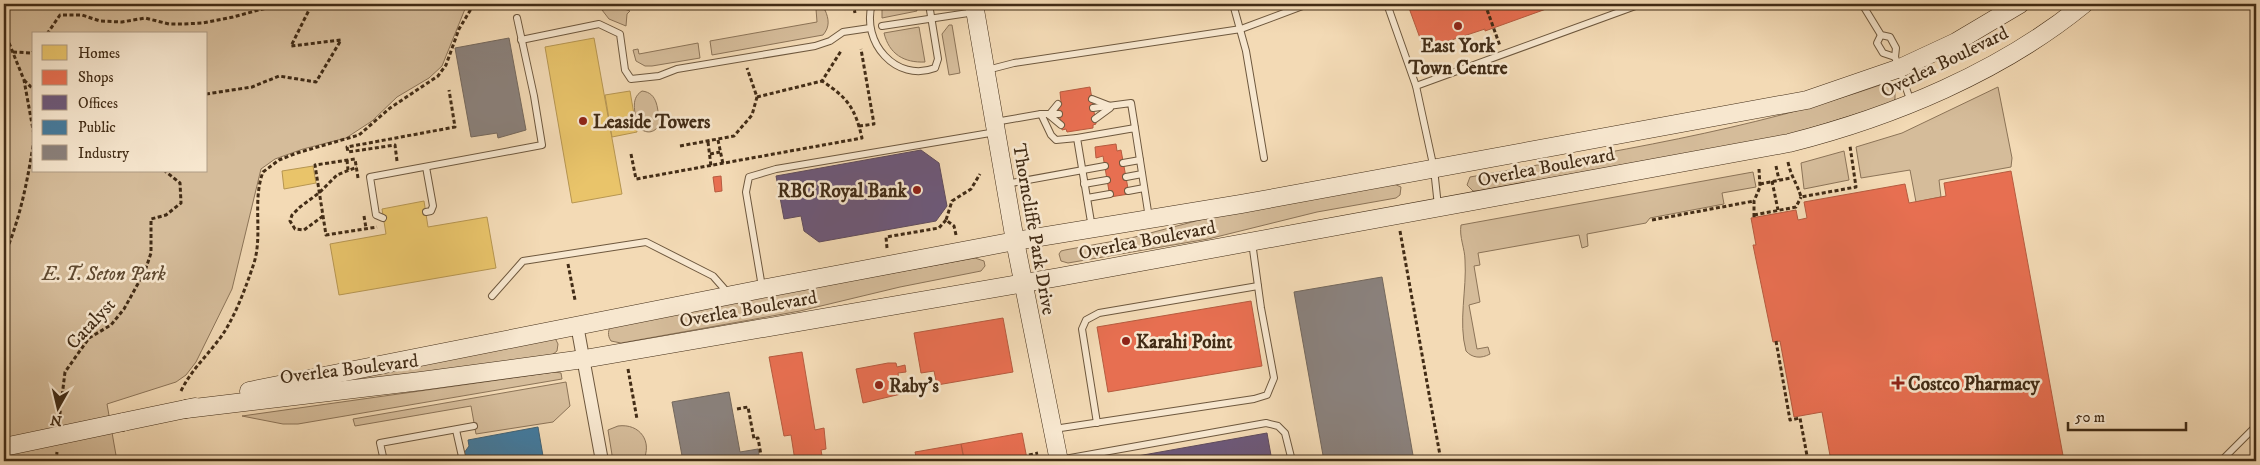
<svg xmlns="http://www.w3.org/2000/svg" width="2260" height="465" viewBox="0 0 2260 465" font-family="'IM FELL DW Pica',serif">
	<rect width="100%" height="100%" fill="#f3dab5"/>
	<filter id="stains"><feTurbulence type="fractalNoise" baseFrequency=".004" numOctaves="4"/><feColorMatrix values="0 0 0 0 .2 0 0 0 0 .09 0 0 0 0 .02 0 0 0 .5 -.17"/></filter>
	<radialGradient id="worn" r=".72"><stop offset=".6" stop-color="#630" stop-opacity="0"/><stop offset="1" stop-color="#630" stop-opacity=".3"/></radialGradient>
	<!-- green -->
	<g fill="#d5bc9a" stroke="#8c7458" fill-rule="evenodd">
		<path d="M 4,4 L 467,4 L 442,66 L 429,78 L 397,97 L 372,121 L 346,138 L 303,149 L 275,159 L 261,169 L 232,289 L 196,362 L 186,375 L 176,382 L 107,404 L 117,461 L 4,461 ZM 34,34 L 206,34 L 206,171 L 34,171 Z"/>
		<path d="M 882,4 L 915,4 L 917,11 L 882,18 Z"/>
		<path d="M 619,7 L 630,11 L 627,14 L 626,26 L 609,19 L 602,10 Z"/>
		<path d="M 820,8 L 825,10 C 829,19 830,27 823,35 L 712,55 L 710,41 L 817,22 L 816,9 Z"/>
		<path d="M 949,25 L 952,25 L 960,73 L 949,75 L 942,34 Z"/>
		<path d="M 919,27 L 925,62 C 904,63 889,54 884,33 Z"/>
		<path d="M 698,43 L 700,58 L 652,66 L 645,66 L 636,61 L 633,50 L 638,49 L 639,54 Z"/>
		<path d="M 1883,84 L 1891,85 L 1895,88 L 1895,99 L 1892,103 L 1788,135 L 1478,191 L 1473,191 L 1467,185 L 1470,177 C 1609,152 1749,131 1883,84 Z"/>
		<path d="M 1998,87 L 2012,158 L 2011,167 L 1939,180 L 1941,197 L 1916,202 L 1910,170 L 1861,178 L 1856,147 L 1902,133 Z"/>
		<path d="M 642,91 C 659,93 657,110 660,124 C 654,134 646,134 638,127 C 636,115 629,99 642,91 Z"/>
		<path d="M 1844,151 L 1849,180 L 1804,189 L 1801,163 Z"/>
		<path d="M 1753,172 L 1756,187 L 1722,193 L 1724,204 L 1650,218 L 1646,223 L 1587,234 L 1588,246 L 1582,248 L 1579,235 L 1478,253 L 1480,265 L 1474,266 L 1480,302 L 1469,305 L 1477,349 L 1488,347 L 1490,354 C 1481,359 1472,358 1466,351 C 1458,322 1467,289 1465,260 C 1465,249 1459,237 1461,225 Z"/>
		<path d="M 1394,184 L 1401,187 L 1400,195 L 1396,198 L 1317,212 L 1208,239 L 1068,263 L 1061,261 L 1059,254 L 1061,251 L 1065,250 L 1131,238 L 1215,216 Z"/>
		<path d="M 975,258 L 984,261 L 985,266 L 981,271 L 900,287 L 800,311 L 621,343 L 611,341 C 607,335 608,330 612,324 Z"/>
		<path d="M 555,338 L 558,344 L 557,351 L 552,355 L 457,372 L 347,382 L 346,379 Z"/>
		<path d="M 555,372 L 561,373 L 562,379 L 298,424 L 283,424 L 242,416 Z"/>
		<path d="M 566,382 L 570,406 L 553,422 L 476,434 L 471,406 L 355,426 L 353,419 Z"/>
		<path d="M 618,426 C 640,423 653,442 643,461 L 613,461 L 608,430 Z"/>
	</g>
	<!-- homes -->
	<g fill="#e9c46a" stroke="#b79651">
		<path d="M 594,38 L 622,194 L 572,203 L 545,47 Z"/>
		<path d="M 630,91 L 637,132 L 612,137 L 605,95 Z"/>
		<path d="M 313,166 L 316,183 L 284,189 L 282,171 Z"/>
		<path d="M 424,201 L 428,227 L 487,217 L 496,268 L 339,295 L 330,244 L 386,234 L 382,209 Z"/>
	</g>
	<!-- shops -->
	<g fill="#e76f51" stroke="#b65b3f">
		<path d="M 1412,4 L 1560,4 L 1485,31 L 1485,29 L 1424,49 L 1409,8 L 1413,7 Z"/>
		<path d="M 1090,87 L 1096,124 L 1093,125 L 1093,128 L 1067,132 L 1066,129 L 1062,130 L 1057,102 L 1061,102 L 1060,92 Z"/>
		<path d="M 1116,144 L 1117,151 L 1121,150 L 1129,194 L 1110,197 L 1103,156 L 1096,158 L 1095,147 Z"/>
		<path d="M 2011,171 L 2064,461 L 1831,461 L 1822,412 L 1794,417 L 1780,341 L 1773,342 L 1753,245 L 1756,245 L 1751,218 L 1796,210 L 1798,220 L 1807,218 L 1804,202 L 1905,184 L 1909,203 L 1946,196 L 1944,183 Z"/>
		<path d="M 721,176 L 722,191 L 715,192 L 713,177 Z"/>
		<path d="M 1251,301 L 1262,366 L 1108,392 L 1097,327 Z"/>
		<path d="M 1003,318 L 1013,372 L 937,385 L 934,371 L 921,373 L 914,333 Z"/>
		<path d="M 802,352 L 815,430 L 824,428 L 826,449 L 821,450 L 823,461 L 795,461 L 791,435 L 784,436 L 769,357 Z"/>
		<path d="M 888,363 L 896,363 L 897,367 L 905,365 L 906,372 L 898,373 L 901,394 L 863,403 L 856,369 Z"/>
		<path d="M 1022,433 L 1027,459 L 1015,461 L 969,461 L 968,458 L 964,458 L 961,444 Z"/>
		<path d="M 961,444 L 964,461 L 917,461 L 915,452 Z"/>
	</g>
	<!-- offices -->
	<g fill="#6d597a" stroke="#604c5c">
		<path d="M 921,150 L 939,163 L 947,206 L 936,221 L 819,242 L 804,231 L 801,216 L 784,219 L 776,176 Z"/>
		<path d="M 1267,433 L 1272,461 L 1115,461 L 1115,460 Z"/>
	</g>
	<!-- public -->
	<path fill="#457b9d" stroke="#446374" d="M 538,427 L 543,456 L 538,458 L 539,461 L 470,461 L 465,459 L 464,453 L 469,446 L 468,440 Z"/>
	<!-- industry -->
	<g fill="#8a817c" stroke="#74685d">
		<path d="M 509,38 L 526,130 L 498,138 L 497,133 L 471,137 L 455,48 Z"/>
		<path d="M 1382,277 L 1414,461 L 1324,461 L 1294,292 Z"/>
		<path d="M 729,392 L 740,452 L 758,449 L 760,461 L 683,461 L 672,402 Z"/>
	</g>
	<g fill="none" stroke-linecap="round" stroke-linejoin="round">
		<!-- lane casing -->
		<g stroke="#6e583e" stroke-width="8">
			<g id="lane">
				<path d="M 872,4 C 861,42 896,83 935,68 L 938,59 L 929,4"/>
				<path d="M 1233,4 L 1246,51 L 1264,158"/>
				<path d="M 1387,4 L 1416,86 L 1434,169 L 1438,206"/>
				<path d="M 1862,4 L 1881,35 L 1890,37 L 1896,48 L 1895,57 L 1911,102"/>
				<path d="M 882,26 L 975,12"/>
				<path d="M 1881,35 L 1877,43 L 1883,53 L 1895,57"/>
				<path d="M 521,40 L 599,24 L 620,34 L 625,70 L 631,79 L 659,76 L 677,69 L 815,46 L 830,41 L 843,32 L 870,28"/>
				<path d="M 987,70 L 1014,63 L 1241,29 L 1308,4"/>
				<path d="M 1416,86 L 1641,4"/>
				<path d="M 1092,99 L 1110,106"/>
				<path d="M 1093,108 L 1131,103 L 1135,128"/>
				<path d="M 1041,114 L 1059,114"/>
				<path d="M 1049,115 L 1061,125"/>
				<path d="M 1049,115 L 1058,104"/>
				<path d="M 1095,119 L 1110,108"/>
				<path d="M 995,122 L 1041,114 L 1051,135 L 1056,140 L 1077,138"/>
				<path d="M 1123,163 L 1140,160"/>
				<path d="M 1126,177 L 1142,174"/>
				<path d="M 1006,184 L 1105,166"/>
				<path d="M 1084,184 L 1107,180"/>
				<path d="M 1128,191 L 1144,188"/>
				<path d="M 1087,198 L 1110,194"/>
				<path d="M 426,212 L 431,211 L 433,206 L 426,167"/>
				<path d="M 383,218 L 376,215 L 370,177 L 542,145 L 534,96 L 517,18"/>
				<path d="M 1092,228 L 1077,138 L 1135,128 L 1149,218"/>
				<path d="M 762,287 L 746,192 L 749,177 L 776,169 L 996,132"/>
				<path d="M 492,296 L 523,261 L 646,242 L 713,276 L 728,293"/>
				<path d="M 1097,423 L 1082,329 L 1086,320 L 1099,313 L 1258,286"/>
				<path d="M 1054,429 L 1254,399 L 1267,395 L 1274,378 L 1261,308 L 1252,242"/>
				<path d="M 456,430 L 463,461"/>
				<path d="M 1059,460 L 1266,423 L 1278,426 L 1285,433 L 1292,461"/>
				<path d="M 384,461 L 380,443 L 474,426"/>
				<path d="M 2221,461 L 2256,426"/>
			</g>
		</g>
		<!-- street casing -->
		<g stroke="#6e583e" stroke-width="14">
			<path id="street" d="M 577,325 L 602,461"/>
		</g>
		<!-- secondary casing -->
		<g stroke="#422c16" stroke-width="19">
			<g id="secondary">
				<path d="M 974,4 L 1015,241 L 1059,461"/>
				<path d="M 249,391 L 762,289 L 1015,241 L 1241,204 L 1807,100 L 1900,68 L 1956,42 L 2020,4"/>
				<path d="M 186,409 L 421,381 L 584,359 L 1059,277 L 1789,143 C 1892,117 2001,72 2084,4"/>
				<path d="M 123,422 L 195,407"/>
			</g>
		</g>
		<!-- path -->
		<g stroke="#422c16" stroke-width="3" stroke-dasharray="4 2.5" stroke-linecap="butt">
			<path d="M 853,4 L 855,13"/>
			<path d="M 1485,4 L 1500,46"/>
			<path d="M 4,11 L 7,38 L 24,80 L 34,135"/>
			<path d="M 47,34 L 60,15 L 82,15 L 100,21 L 122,22 L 145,18 L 169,24 L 183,24 L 203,23 L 233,17 L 281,4"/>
			<path d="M 13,52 L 32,53 L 34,51"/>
			<path d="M 24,80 L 34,90"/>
			<path d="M 206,94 L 252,87 L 279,76 L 316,82 L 341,40 L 291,46 L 312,4"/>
			<path d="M 757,97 L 822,81 L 841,51"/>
			<path d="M 859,126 L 874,124 L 861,49"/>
			<path d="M 718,140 L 723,164"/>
			<path d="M 708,142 L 711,166"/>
			<path d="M 680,146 L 734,136 L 752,115 L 757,97 L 747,68"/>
			<path d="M 631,154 L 636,179 L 862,138 C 855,108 848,98 822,81"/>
			<path d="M 710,154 L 720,152"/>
			<path d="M 347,160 L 348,170"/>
			<path d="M 397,161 L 395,145 L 348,152 L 347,147 L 455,127 L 449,90"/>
			<path d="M 1788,162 C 1791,177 1797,183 1801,197 L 1856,187 L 1850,146"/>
			<path d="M 1776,166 L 1779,180"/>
			<path d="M 358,178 L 355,159 L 315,165 L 326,235 L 377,227"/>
			<path d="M 1772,181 L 1778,210"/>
			<path d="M 1760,184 L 1791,178"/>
			<path d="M 1754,215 L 1796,207 L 1801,197"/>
			<path d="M 323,216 L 304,230 L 295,229 L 290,221 L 292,215 L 300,207 L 319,193 L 337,175 L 357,167"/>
			<path d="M 364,216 L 366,228"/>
			<path d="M 1754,217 L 1754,201 L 1760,187 L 1759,169"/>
			<path d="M 1652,220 L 1754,201"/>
			<path d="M 1400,231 L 1441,461"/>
			<path d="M 956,235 L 954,226 L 946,220 L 952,201 L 971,189 L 980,174"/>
			<path d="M 887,248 L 886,237 L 939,228 L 946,220"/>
			<path d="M 4,256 C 20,220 28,179 34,139"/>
			<path d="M 568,264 L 575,300"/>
			<path d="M 1776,341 L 1790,420 L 1800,418 L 1808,461"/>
			<path d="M 628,369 L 637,419"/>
			<path d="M 181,391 C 190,372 204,359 217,342 C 233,323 246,287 254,263 C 263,234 252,201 263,172 L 279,160 L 297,153 L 359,135 L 390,108 L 438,76 L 446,65 L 459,29 L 474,4"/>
			<path d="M 737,409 L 748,407 L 754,439 L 758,438 L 762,461"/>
			<path d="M 59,421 L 65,372 L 89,338 L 111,325 L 124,309 L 145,271 L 151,253 L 151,219 L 166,215 L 181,203 L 180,183 L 165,171"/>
			<path d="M 1029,455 L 1038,453"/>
			<path d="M 56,461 L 57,452"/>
		</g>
		<!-- lane -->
		<use href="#lane" stroke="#f7e7cf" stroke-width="6"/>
		<!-- street -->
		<use href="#street" stroke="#f7e7cf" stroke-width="12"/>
		<!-- secondary -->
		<use href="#secondary" stroke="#f7e7cf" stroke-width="18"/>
		<!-- secondary-bridge casing -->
		<g stroke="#422c16" stroke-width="19" stroke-linecap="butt">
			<path id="secondary-bridge" d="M 4,447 L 123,422"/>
		</g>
		<!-- secondary-bridge -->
		<use href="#secondary-bridge" stroke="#f7e7cf" stroke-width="18"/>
	</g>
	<!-- markers -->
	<g fill="#8f2418" stroke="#f7e7cf" stroke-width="2">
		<circle cx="1458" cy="26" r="5"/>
		<circle cx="583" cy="121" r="5"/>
		<circle cx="917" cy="190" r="5"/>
		<circle cx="1126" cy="341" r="5"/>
		<path d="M1895.5 375.5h5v5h5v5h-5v5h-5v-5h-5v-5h5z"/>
		<circle cx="879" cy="385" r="5"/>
	</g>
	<g text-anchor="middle" stroke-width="5" stroke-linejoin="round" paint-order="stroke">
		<!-- poi labels -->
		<g font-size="19" font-weight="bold" fill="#422c16" stroke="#f7e7cf" text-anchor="start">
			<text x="1458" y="52" text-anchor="middle">East York<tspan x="1458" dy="22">Town Centre</tspan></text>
			<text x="593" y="128">Leaside Towers</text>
			<text x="907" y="197" text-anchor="end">RBC Royal Bank</text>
			<text x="1136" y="348">Karahi Point</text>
			<text x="1908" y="390">Costco Pharmacy</text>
			<text x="889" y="392">Raby's</text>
		</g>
		<!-- street labels -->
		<g font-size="19" fill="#422c16" stroke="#f7e7cf">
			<text transform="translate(1944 61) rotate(-26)" y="7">Overlea Boulevard</text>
			<text transform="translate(1546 166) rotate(-11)" y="7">Overlea Boulevard</text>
			<text transform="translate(1035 229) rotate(80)" y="7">Thorncliffe Park Drive</text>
			<text transform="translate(1147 239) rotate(-11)" y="7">Overlea Boulevard</text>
			<text transform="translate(748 308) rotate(-10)" y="7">Overlea Boulevard</text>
			<text transform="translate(90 323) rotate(-47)" y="7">Catalyst</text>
			<text transform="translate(349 368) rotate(-7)" y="7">Overlea Boulevard</text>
		</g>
		<!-- park labels -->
		<g font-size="19" font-style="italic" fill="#5f4930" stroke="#f7e7cf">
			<text x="104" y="280">E. T. Seton Park</text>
		</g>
	</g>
	<!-- margin -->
	<rect width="2260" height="465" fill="none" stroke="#f3dab5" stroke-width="20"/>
	<rect x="5" y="5" width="2250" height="455" fill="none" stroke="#422c16" stroke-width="2.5"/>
	<rect x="10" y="10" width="2240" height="445" fill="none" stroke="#422c16"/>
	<!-- legend -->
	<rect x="32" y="32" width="175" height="140" fill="#f7e7cf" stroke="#af9c85"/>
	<rect x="42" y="45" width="25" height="15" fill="#e9c46a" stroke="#af9c85"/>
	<text x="78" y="58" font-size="15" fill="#422c16">Homes</text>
	<rect x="42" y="70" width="25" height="15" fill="#e76f51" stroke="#af9c85"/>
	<text x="78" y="82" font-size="15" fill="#422c16">Shops</text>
	<rect x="42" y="95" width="25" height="15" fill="#6d597a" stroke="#af9c85"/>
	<text x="78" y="108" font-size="15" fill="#422c16">Offices</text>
	<rect x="42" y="120" width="25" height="15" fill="#457b9d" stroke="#af9c85"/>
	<text x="78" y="132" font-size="15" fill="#422c16">Public</text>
	<rect x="42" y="145" width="25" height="15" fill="#8a817c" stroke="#af9c85"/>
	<text x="78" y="158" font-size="15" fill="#422c16">Industry</text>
	<!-- north arrow -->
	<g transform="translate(58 408) rotate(188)" stroke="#f7e7cf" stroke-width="4" paint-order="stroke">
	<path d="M0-4L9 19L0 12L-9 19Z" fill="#422c16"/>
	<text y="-8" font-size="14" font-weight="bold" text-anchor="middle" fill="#422c16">N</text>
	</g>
	<!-- scale -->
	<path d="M2068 422v8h118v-8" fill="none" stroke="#422c16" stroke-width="2.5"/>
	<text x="2075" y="422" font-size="15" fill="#422c16" stroke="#f7e7cf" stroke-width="4" paint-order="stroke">50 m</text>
	<rect width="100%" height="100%" filter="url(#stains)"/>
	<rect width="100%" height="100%" fill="url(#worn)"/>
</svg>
